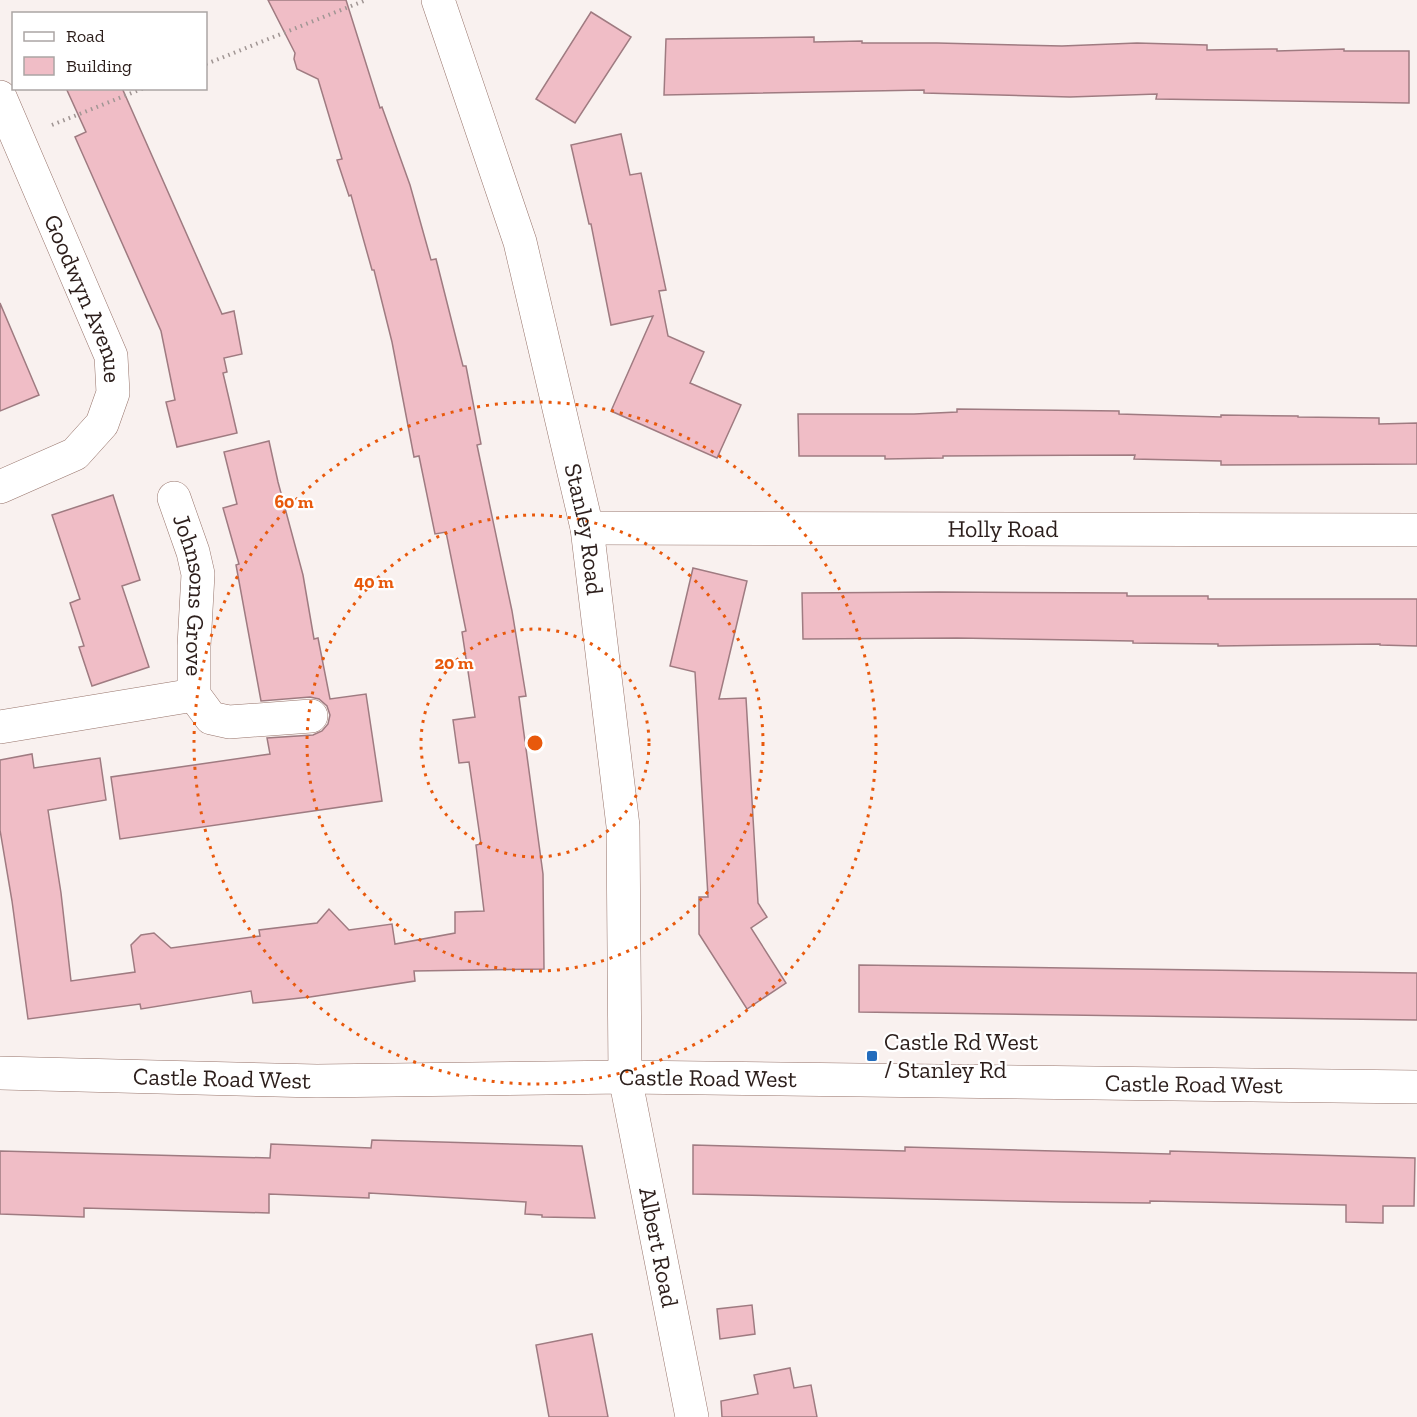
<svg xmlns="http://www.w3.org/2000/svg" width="1417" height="1417" viewBox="0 0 1417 1417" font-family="'Zilla Slab',serif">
	<rect width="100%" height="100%" fill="#f9f1ef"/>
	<!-- building -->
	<g fill="#f0bdc6" stroke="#9f7b81" stroke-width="1.5">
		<path d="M 268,0 L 346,0 L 380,108 L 382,107 L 410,185 L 431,260 L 436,259 L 463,366 L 466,366 L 481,444 L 477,445 L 512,611 L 526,696 L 519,697 L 543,874 L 544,969 L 414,971 L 415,981 L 310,997 L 253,1003 L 251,991 L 141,1009 L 140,1004 L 28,1019 L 12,901 L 0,830 L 0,760 L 32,754 L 34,768 L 100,758 L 106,800 L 48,810 L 61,893 L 71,981 L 135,972 L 131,945 L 141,935 L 154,933 L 171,948 L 260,936 L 259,930 L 317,923 L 329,909 L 349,930 L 392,924 L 395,944 L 455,933 L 455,912 L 484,911 L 476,845 L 481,844 L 469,762 L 459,763 L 453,720 L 475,717 L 462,632 L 466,631 L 446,532 L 435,534 L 419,456 L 414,457 L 392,342 L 374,270 L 372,270 L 351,195 L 349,196 L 337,160 L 342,159 L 318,79 L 297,69 L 294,59 L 295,53 Z"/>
		<path d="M 591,12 L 631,37 L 575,123 L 536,99 Z"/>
		<path d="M 814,37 L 814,42 L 862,41 L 862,43 L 937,43 L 1062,46 L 1137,43 L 1207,45 L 1207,50 L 1277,49 L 1277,51 L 1344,49 L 1344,51 L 1409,51 L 1409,103 L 1156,99 L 1157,94 L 1070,97 L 924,93 L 924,90 L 664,95 L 666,39 Z"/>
		<path d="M 66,88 L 122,88 L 222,314 L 234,311 L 242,354 L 224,358 L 227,372 L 223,373 L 237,433 L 177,447 L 166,402 L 175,400 L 161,331 L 75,137 L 86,132 Z"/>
		<path d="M 621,134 L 630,175 L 641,173 L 666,290 L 659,291 L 668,336 L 704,352 L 690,383 L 741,405 L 717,458 L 611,411 L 653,316 L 611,325 L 591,224 L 589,224 L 571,145 Z"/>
		<path d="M 0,303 L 39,395 L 0,411 Z"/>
		<path d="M 957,409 L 1119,411 L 1119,414 L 1221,417 L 1221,415 L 1298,416 L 1298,417 L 1379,418 L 1379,424 L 1417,423 L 1417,464 L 1221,465 L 1221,461 L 1134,459 L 1135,455 L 943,456 L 943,458 L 885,459 L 885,456 L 799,456 L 798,414 L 914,414 L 957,412 Z"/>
		<path d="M 269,441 L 278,482 L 303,575 L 314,639 L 318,638 L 330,699 L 366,694 L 382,801 L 120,839 L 111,777 L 270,754 L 267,738 L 313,735 L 322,731 L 328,724 L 330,715 L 327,706 L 319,699 L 310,697 L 261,701 L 236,565 L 239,564 L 223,508 L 237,504 L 224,452 Z"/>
		<path d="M 113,495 L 140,580 L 122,586 L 149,667 L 92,686 L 79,647 L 84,646 L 70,603 L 80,599 L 52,515 Z"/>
		<path d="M 693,568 L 747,581 L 719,699 L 746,698 L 758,903 L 767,917 L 751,928 L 786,983 L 747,1009 L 699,934 L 699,897 L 708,897 L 695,672 L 670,666 Z"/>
		<path d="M 939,592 L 1127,593 L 1127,596 L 1208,596 L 1208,599 L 1417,599 L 1417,646 L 1380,645 L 1380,644 L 1218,646 L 1218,644 L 1133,643 L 1133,641 L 957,638 L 803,639 L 802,593 Z"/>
		<path d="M 859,965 L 1417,973 L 1417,1020 L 859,1012 Z"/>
		<path d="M 372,1140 L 582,1146 L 595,1218 L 542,1217 L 542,1215 L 525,1214 L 526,1202 L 369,1193 L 369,1198 L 269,1194 L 269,1213 L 84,1208 L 84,1217 L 0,1214 L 0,1151 L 270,1158 L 271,1144 L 371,1148 Z"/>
		<path d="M 693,1145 L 905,1151 L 905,1147 L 1170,1154 L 1170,1151 L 1415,1158 L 1414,1206 L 1383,1206 L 1383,1223 L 1346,1222 L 1346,1205 L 1150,1201 L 1150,1203 L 1062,1202 L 693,1194 Z"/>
		<path d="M 752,1305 L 755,1334 L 720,1339 L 717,1309 Z"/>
		<path d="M 592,1334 L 608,1417 L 549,1417 L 536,1345 Z"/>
		<path d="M 790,1368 L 794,1388 L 811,1385 L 817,1417 L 722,1417 L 721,1401 L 758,1394 L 754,1375 Z"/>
	</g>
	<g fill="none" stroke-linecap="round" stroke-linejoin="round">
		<!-- minor casing -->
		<g stroke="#97746b" stroke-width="34">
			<g id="minor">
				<path id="s1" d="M 438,0 L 520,242 L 587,528 L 623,826 L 625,1077 L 692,1417"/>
				<path id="s2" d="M 0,97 L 111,356 L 113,393 L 102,424 L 75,454 L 0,487"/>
				<path id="s3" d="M 174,498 L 193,552 L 198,574 L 194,646 L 194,695 L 211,718 L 229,722 L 311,716"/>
				<path id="s4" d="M 587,528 L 1417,530"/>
				<path d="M 0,727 L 194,695"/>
				<path id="s5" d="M 0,1073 L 317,1081 L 625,1077 L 1417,1087"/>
			</g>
		</g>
		<!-- path -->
		<g stroke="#a19694" stroke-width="4" stroke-dasharray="1.5 4.5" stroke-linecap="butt">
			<path d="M 206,64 L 366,0"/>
			<path d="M 52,125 L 144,88"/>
		</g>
		<!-- minor -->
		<use href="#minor" stroke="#fff" stroke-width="33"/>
	</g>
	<!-- distance rings -->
	<g fill="none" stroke="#e8590c" stroke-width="3" stroke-dasharray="3 6">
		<circle cx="535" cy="743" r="114"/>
		<circle cx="535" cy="743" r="228"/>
		<circle cx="535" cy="743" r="341"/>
	</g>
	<!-- markers -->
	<rect fill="#236cbc" stroke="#fff" stroke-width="2" x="866" y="1050" width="12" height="12" rx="3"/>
	<g text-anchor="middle" stroke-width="4.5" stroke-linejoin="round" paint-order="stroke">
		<!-- street labels -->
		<g font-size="24" fill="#2c1e1b" stroke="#fff">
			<text dy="8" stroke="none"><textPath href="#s2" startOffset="219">Goodwyn Avenue</textPath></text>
			<text dy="8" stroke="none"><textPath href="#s4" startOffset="416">Holly Road</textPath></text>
			<text dy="8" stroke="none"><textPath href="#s1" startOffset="550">Stanley Road</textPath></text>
			<text dy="8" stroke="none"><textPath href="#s3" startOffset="100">Johnsons Grove</textPath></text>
			<text dy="8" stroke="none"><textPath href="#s5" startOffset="222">Castle Road West</textPath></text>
			<text dy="8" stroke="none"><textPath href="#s5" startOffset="708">Castle Road West</textPath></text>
			<text dy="8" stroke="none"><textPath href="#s5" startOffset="1194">Castle Road West</textPath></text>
			<text dy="8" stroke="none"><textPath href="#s1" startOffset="1274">Albert Road</textPath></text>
		</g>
		<!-- poi labels -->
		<g font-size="24" fill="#2c1e1b" stroke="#fff" text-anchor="start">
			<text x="884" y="1050">Castle Rd West<tspan x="884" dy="28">/ Stanley Rd</tspan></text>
		</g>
	</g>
	<circle cx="535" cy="743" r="9" fill="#e8590c" stroke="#fff" stroke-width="3"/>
	<g font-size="18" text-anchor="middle" font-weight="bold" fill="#e8590c" stroke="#fff" stroke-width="4.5" stroke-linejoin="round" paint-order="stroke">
		<text x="294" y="508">60 m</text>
		<text x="374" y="588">40 m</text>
		<text x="454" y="669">20 m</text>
	</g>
	<!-- legend -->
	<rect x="12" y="12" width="195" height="78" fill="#ffffff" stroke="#aba5a4" stroke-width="1.5"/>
	<rect x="24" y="32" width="30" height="9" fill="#ffffff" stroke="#aba5a4" stroke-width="1.5"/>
	<text x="66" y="42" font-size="18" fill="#2c1e1b">Road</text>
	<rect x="24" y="57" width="30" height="18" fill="#f0bdc6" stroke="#aba5a4" stroke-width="1.5"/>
	<text x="66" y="72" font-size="18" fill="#2c1e1b">Building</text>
</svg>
